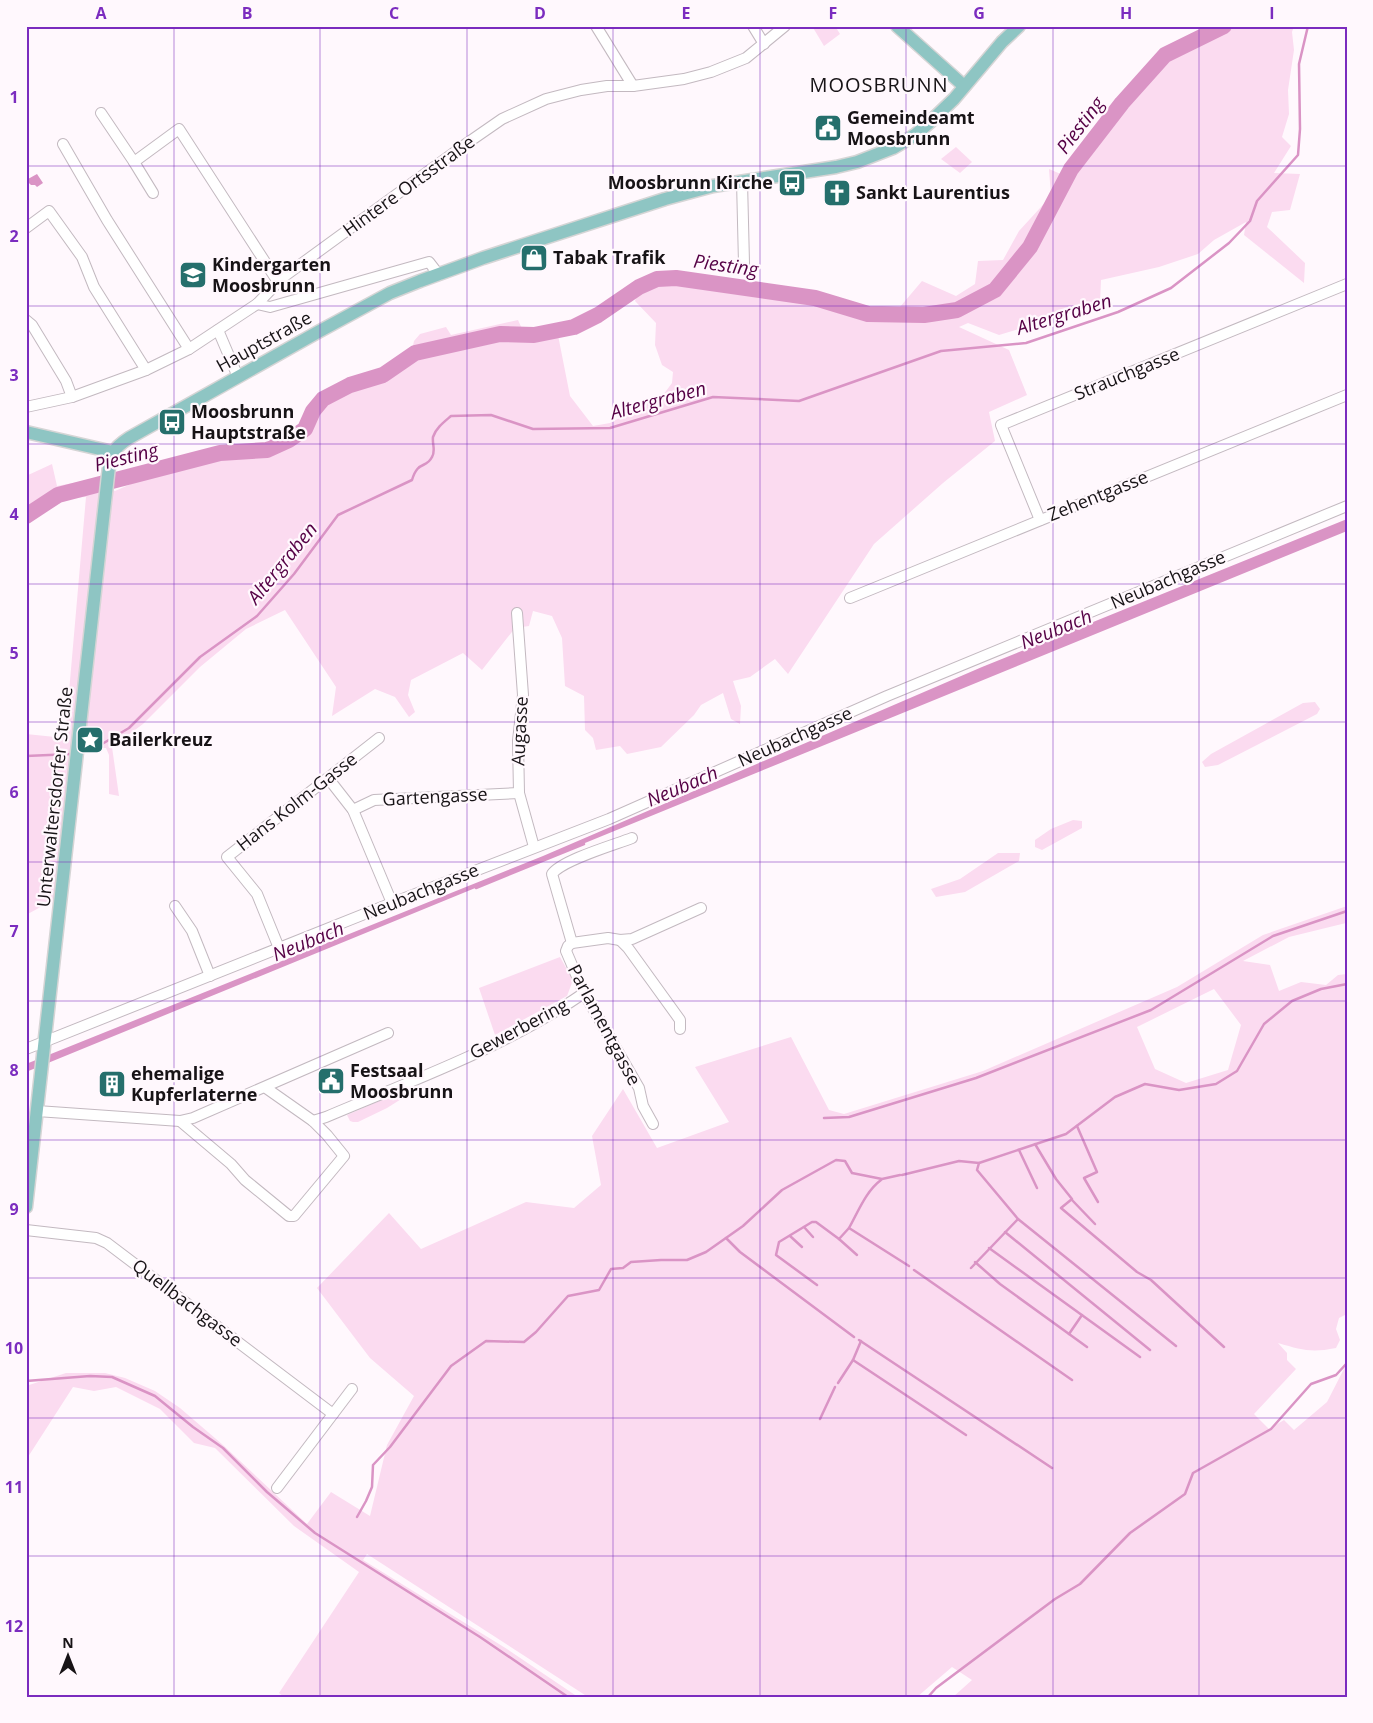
<svg xmlns="http://www.w3.org/2000/svg" width="1373" height="1723" viewBox="0 0 1373 1723" font-family="'Open Sans',sans-serif">
	<rect width="100%" height="100%" fill="#fff8fd"/>
	<!-- green -->
	<g fill="#fbdbf0" fill-rule="evenodd">
		<path d="M 812,26 L 835,26 L 840,34 L 824,46 Z"/>
		<path d="M 1233,26 L 1294,26 L 1292,32 L 1294,50 L 1288,90 L 1289,114 L 1282,137 L 1291,146 L 1274,173 L 1300,174 L 1290,210 L 1272,212 L 1267,227 L 1305,263 L 1304,283 L 1244,235 L 1246,222 L 1214,240 L 1198,254 L 1159,267 L 1101,280 L 1100,304 L 999,335 L 968,323 L 959,327 L 1009,350 L 1027,395 L 989,412 L 995,441 L 943,483 L 874,544 L 788,674 L 775,659 L 750,677 L 733,681 L 741,706 L 740,724 L 731,719 L 723,693 L 701,705 L 694,715 L 661,747 L 627,754 L 620,746 L 596,750 L 593,738 L 585,730 L 584,696 L 565,686 L 562,638 L 552,616 L 533,611 L 529,626 L 515,628 L 482,670 L 463,653 L 411,680 L 408,695 L 415,712 L 409,717 L 395,697 L 375,689 L 332,716 L 336,687 L 285,610 L 246,629 L 200,667 L 143,724 L 112,747 L 119,796 L 109,794 L 109,755 L 106,748 L 74,749 L 58,903 L 46,904 L 26,915 L 26,734 L 65,738 L 86,497 C 62,497 44,512 26,526 L 26,476 L 52,464 L 57,486 L 94,479 L 115,491 L 176,464 L 211,456 L 231,441 L 247,453 L 267,448 L 275,441 L 299,426 L 307,412 L 348,388 L 381,380 L 410,359 L 414,341 L 420,334 L 446,327 L 451,335 L 518,320 L 523,331 L 556,325 L 570,396 L 593,426 L 610,423 L 663,395 L 672,383 L 673,372 L 662,365 L 655,345 L 656,323 L 635,301 L 638,293 L 644,286 L 666,283 L 743,290 L 894,314 L 922,281 L 956,296 L 975,284 L 978,261 L 1003,260 L 1019,231 L 1051,196 L 1049,169 L 1063,175 L 1072,165 L 1077,169 L 1119,113 L 1128,103 L 1126,100 L 1167,59 Z"/>
		<path d="M 956,147 L 972,162 L 960,173 L 941,159 Z"/>
		<path d="M 1315,702 L 1320,709 L 1317,714 L 1218,765 L 1205,767 L 1202,762 L 1211,754 L 1303,703 Z"/>
		<path d="M 1073,820 L 1082,821 L 1082,828 L 1042,850 L 1035,847 L 1035,840 L 1051,829 Z"/>
		<path d="M 998,853 L 1020,853 L 1019,861 L 965,892 L 936,897 L 931,889 L 960,879 Z"/>
		<path d="M 1347,906 L 1346,923 L 1289,937 L 1243,961 L 1270,965 L 1279,991 L 1301,982 L 1326,985 L 1338,975 L 1347,974 L 1347,1314 L 1339,1318 L 1336,1329 L 1340,1340 L 1336,1348 C 1311,1353 1302,1350 1278,1343 L 1287,1353 L 1287,1360 L 1296,1369 L 1254,1414 L 1269,1429 L 1284,1420 L 1294,1430 L 1327,1402 L 1347,1363 L 1347,1697 L 953,1697 L 972,1680 L 952,1667 L 917,1697 L 588,1697 L 367,1554 L 363,1560 L 507,1649 L 578,1697 L 284,1697 L 279,1693 L 359,1572 L 294,1526 L 215,1448 L 194,1443 L 160,1409 L 116,1387 L 94,1391 L 73,1387 L 26,1460 L 26,1386 L 66,1373 L 105,1373 L 125,1378 L 155,1391 L 180,1408 L 223,1445 L 307,1524 L 331,1492 L 370,1516 L 387,1445 L 414,1396 L 370,1358 L 317,1288 L 389,1213 L 421,1249 L 526,1202 L 574,1208 L 601,1185 L 592,1136 L 623,1089 L 657,1148 L 729,1122 L 695,1067 L 791,1037 L 829,1110 L 844,1114 L 983,1071 L 1177,987 L 1263,935 ZM 1214,989 L 1241,1025 L 1228,1070 L 1186,1083 L 1155,1069 L 1137,1027 Z"/>
		<path d="M 560,957 L 573,980 L 567,996 L 495,1035 L 479,988 Z"/>
		<path d="M 412,1087 L 415,1090 L 414,1091 L 387,1108 L 358,1122 L 353,1122 L 350,1121 L 347,1115 Z"/>
	</g>
	<!-- water -->
	<g fill="#da94c5">
		<path d="M 37,174 L 43,183 L 37,187 L 35,185 L 31,185 L 28,182 L 28,179 Z"/>
		<path d="M 1347,519 L 1347,531 L 26,1072 L 26,1064 L 543,856 L 982,667 Z"/>
	</g>
	<g fill="none" stroke-linecap="round" stroke-linejoin="round">
		<!-- stream -->
		<g stroke="#da94c5" stroke-width="2.5">
			<path d="M 80,753 L 92,750 L 129,728 L 200,657 L 257,616 L 294,574 L 338,515 L 412,480 C 418,460 426,469 432,457 C 436,451 432,444 433,437 C 436,428 444,422 451,416 L 491,415 L 533,429 L 610,428 L 713,397 L 799,401 L 941,351 L 1026,343 L 1118,312 L 1171,288 L 1229,243 L 1250,221 L 1257,201 L 1298,155 L 1300,129 L 1299,64 L 1308,26"/>
			<path d="M 26,756 L 72,754"/>
			<path d="M 476,888 L 584,844"/>
			<path d="M 824,1118 L 849,1117 L 976,1078 L 1151,1010 L 1273,936 L 1347,911"/>
			<path d="M 1077,1126 L 1097,1172 L 1084,1178 L 1098,1202"/>
			<path d="M 1035,1144 L 1056,1179 L 1072,1199 L 1061,1208 L 1137,1272 L 1151,1280 L 1224,1347"/>
			<path d="M 1019,1150 L 1037,1188"/>
			<path d="M 902,1175 L 959,1161 L 979,1163 L 1066,1134 L 1115,1097 L 1145,1084 L 1179,1090 L 1216,1084 L 1237,1071 L 1264,1024 L 1292,1001 L 1321,989 L 1347,984"/>
			<path d="M 881,1180 C 866,1191 858,1212 849,1228 L 909,1266"/>
			<path d="M 1072,1200 L 1095,1224"/>
			<path d="M 1018,1219 L 1176,1346"/>
			<path d="M 804,1227 L 813,1237"/>
			<path d="M 849,1228 L 839,1239 L 857,1255"/>
			<path d="M 1005,1232 L 1150,1350"/>
			<path d="M 790,1236 L 802,1247"/>
			<path d="M 726,1238 L 740,1252 L 854,1337"/>
			<path d="M 989,1248 L 1140,1357"/>
			<path d="M 975,1262 L 1000,1284 L 1087,1347"/>
			<path d="M 971,1268 L 1018,1219 L 977,1170 L 979,1163"/>
			<path d="M 914,1270 L 1072,1380"/>
			<path d="M 817,1285 L 776,1255 L 779,1242 L 812,1222 L 816,1222 L 839,1239"/>
			<path d="M 1069,1334 L 1082,1315"/>
			<path d="M 859,1340 L 1052,1468"/>
			<path d="M 853,1360 L 966,1435"/>
			<path d="M 26,1381 L 90,1376 L 112,1377 L 155,1396 L 193,1427 L 223,1448 L 267,1492 L 315,1533 L 480,1637 L 568,1697"/>
			<path d="M 838,1383 L 853,1360 L 861,1341"/>
			<path d="M 820,1419 L 835,1387"/>
			<path d="M 357,1517 L 366,1501 L 372,1487 L 373,1465 L 390,1447 L 451,1366 L 486,1341 L 524,1342 L 536,1332 L 568,1296 L 599,1290 L 611,1269 L 623,1268 L 631,1262 L 661,1260 L 687,1260 L 706,1252 L 743,1226 L 782,1190 L 836,1160 L 845,1161 L 852,1173 L 882,1179 L 900,1175"/>
			<path d="M 928,1697 L 936,1688 L 1055,1599 L 1080,1584 L 1130,1533 L 1185,1494 L 1193,1473 L 1271,1429 L 1311,1384 L 1336,1375 L 1347,1363"/>
		</g>
		<!-- river -->
		<path stroke="#da94c5" stroke-width="16" d="M 26,516 L 58,495 L 220,453 L 267,450 L 289,440 L 305,429 L 313,411 L 323,399 L 350,385 L 383,375 L 415,353 L 500,334 L 534,335 L 574,327 L 598,315 L 639,287 L 657,279 L 676,278 L 815,298 L 868,314 L 924,315 L 957,310 L 995,290 L 1030,247 L 1071,169 L 1122,103 L 1165,55 L 1224,26"/>
		<!-- minor casing -->
		<g stroke="#c3b9c0" stroke-width="12">
			<g id="minor">
				<path d="M 596,26 L 633,86"/>
				<path d="M 753,26 L 764,44"/>
				<path d="M 101,113 L 134,162 L 179,129 L 278,282"/>
				<path d="M 63,144 L 107,220 L 189,349"/>
				<path d="M 134,162 L 153,193"/>
				<path d="M 742,181 L 744,263"/>
				<path d="M 26,228 L 49,211 L 82,257 L 94,287 L 146,370"/>
				<path d="M 257,304 L 270,307 L 429,262 L 439,275"/>
				<path d="M 26,320 L 32,325 L 66,381 L 72,397"/>
				<path d="M 218,330 L 238,377"/>
				<path d="M 26,407 L 72,397 L 146,370 L 189,349 L 257,304 L 282,278 L 463,146 L 502,119 L 546,99 L 581,90 L 607,86 L 633,86 L 684,79 L 711,72 L 746,58 L 785,26"/>
				<path d="M 1040,520 L 1001,425 L 1347,284"/>
				<path d="M 850,598 L 1347,395"/>
				<path d="M 517,613 L 523,695 L 518,741 L 519,793 L 534,847"/>
				<path d="M 328,778 L 353,810 L 392,903"/>
				<path d="M 353,810 L 374,800 L 519,793"/>
				<path d="M 175,906 L 192,931 L 210,976"/>
				<path d="M 620,940 L 628,948 L 680,1020 L 680,1029"/>
				<path d="M 572,943 L 552,874 C 562,860 614,845 632,838"/>
				<path d="M 279,948 L 257,894 L 227,857 L 379,738"/>
				<path d="M 26,1049 L 392,903 L 609,819 L 887,696 L 1347,506"/>
				<path d="M 37,1111 L 180,1121 L 193,1118 L 388,1033"/>
				<path d="M 180,1121 L 231,1164 L 245,1180 L 289,1216 L 294,1216 L 344,1156 L 327,1135 L 313,1121 L 266,1088"/>
				<path d="M 313,1121 L 326,1117 C 413,1080 506,1047 584,993"/>
				<path d="M 653,1124 L 643,1106 L 639,1088 L 584,993 L 566,951 L 568,946 L 572,943 L 608,938 L 620,940 L 632,939 L 701,908"/>
				<path d="M 26,1230 L 96,1238 L 107,1243 L 333,1414"/>
				<path d="M 277,1488 L 352,1389"/>
			</g>
		</g>
		<!-- major casing -->
		<g stroke="#d5d5d5" stroke-width="15">
			<g id="major">
				<path d="M 897,26 L 964,86"/>
				<path d="M 26,432 L 113,452"/>
				<path d="M 26,1207 L 108,475 C 110,455 112,449 129,438 L 318,332 L 390,293 L 420,281 L 483,258 L 665,199 L 713,186 L 836,167 L 857,162 L 893,148 L 915,135 L 930,122 L 954,99 L 1002,42 L 1019,26"/>
			</g>
		</g>
		<!-- minor -->
		<use href="#minor" stroke="#fff" stroke-width="10"/>
		<!-- major -->
		<use href="#major" stroke="#8ec5c3" stroke-width="12"/>
	</g>
	<!-- grid -->
	<path fill="none" stroke="#7b2cbf" stroke-width="1" stroke-opacity="0.55" d="M 174,26 L 174,1697M 320,26 L 320,1697M 467,26 L 467,1697M 613,26 L 613,1697M 760,26 L 760,1697M 906,26 L 906,1697M 1053,26 L 1053,1697M 1199,26 L 1199,1697M 26,166 L 1347,166M 26,306 L 1347,306M 26,444 L 1347,444M 26,584 L 1347,584M 26,722 L 1347,722M 26,862 L 1347,862M 26,1001 L 1347,1001M 26,1140 L 1347,1140M 26,1278 L 1347,1278M 26,1418 L 1347,1418M 26,1556 L 1347,1556"/>
	<!-- icons -->
	<defs>
		<g id="civic-square" transform="scale(1.4375)"><rect x="-9" y="-9" width="18" height="18" rx="4" fill="#256f6c" stroke="#fff8fd"/><path d="M-.6-6.5H3V-4.5H.6V-3L4-1V1h2V6H-6V1h2V-1L-.6-3ZM-1.2 2.5V6h2.4V2.5Z" fill="#fff"/></g>
		<g id="bus-square" transform="scale(1.4375)"><rect x="-9" y="-9" width="18" height="18" rx="4" fill="#256f6c" stroke="#fff8fd"/><path d="M-5-6H5V4H4V6H2V4H-2V6H-4V4H-5ZM-3.5-4V0h7V-4ZM-3.5 1.2v1.5H-2V1.2ZM2 1.2v1.5H3.5V1.2Z" fill="#fff"/></g>
		<g id="church-square" transform="scale(1.4375)"><rect x="-9" y="-9" width="18" height="18" rx="4" fill="#256f6c" stroke="#fff8fd"/><path d="M-1.2-6h2.4v3.5h3.3v2.4h-3.3V6h-2.4V-.1h-3.3v-2.4h3.3Z" fill="#fff"/></g>
		<g id="shop-square" transform="scale(1.4375)"><rect x="-9" y="-9" width="18" height="18" rx="4" fill="#256f6c" stroke="#fff8fd"/><path d="M-5-2.5h2.3a2.7 3.5 0 0 1 5.4 0H5L5.5 6h-11ZM-1.5-2.5h3a1.5 2.3 0 0 0-3 0Z" fill="#fff"/></g>
		<g id="school-square" transform="scale(1.4375)"><rect x="-9" y="-9" width="18" height="18" rx="4" fill="#256f6c" stroke="#fff8fd"/><path d="M0-5L7-2L0 1L-7-2ZM-4 1L0 2.5L4 1V4Q0 6-4 4Z" fill="#fff"/></g>
		<g id="sight-square" transform="scale(1.4375)"><rect x="-9" y="-9" width="18" height="18" rx="4" fill="#256f6c" stroke="#fff8fd"/><path d="M0-6L1.8-2.2L6-1.7L2.9 1.2L3.7 5.4L0 3.3L-3.7 5.4L-2.9 1.2L-6-1.7L-1.8-2.2Z" fill="#fff"/></g>
		<g id="building-square" transform="scale(1.4375)"><rect x="-9" y="-9" width="18" height="18" rx="4" fill="#256f6c" stroke="#fff8fd"/><path d="M-4-6H4V6H1V3H-1V6H-4ZM-2.5-4.3h1.7v1.8h-1.7ZM.8-4.3h1.7v1.8H.8ZM-2.5-1h1.7V.8h-1.7ZM.8-1h1.7V.8H.8Z" fill="#fff"/></g>
	</defs>
	<g fill-rule="evenodd">
		<use href="#civic-square" x="828" y="128"/>
		<use href="#bus-square" x="792" y="183"/>
		<use href="#church-square" x="837" y="193"/>
		<use href="#shop-square" x="534" y="258"/>
		<use href="#school-square" x="193" y="275"/>
		<use href="#bus-square" x="172" y="422"/>
		<use href="#sight-square" x="90" y="740"/>
		<use href="#civic-square" x="331" y="1081"/>
		<use href="#building-square" x="112" y="1084"/>
	</g>
	<g text-anchor="middle" stroke-width="4.5" stroke-linejoin="round" paint-order="stroke">
		<!-- poi labels -->
		<g font-size="18" font-weight="bold" fill="#171316" stroke="#fff8fd" text-anchor="start">
			<text x="847" y="124">Gemeindeamt<tspan x="847" dy="21">Moosbrunn</tspan></text>
			<text x="773" y="189" text-anchor="end">Moosbrunn Kirche</text>
			<text x="856" y="199">Sankt Laurentius</text>
			<text x="553" y="264">Tabak Trafik</text>
			<text x="212" y="271">Kindergarten<tspan x="212" dy="21">Moosbrunn</tspan></text>
			<text x="191" y="418">Moosbrunn<tspan x="191" dy="21">Hauptstraße</tspan></text>
			<text x="109" y="746">Bailerkreuz</text>
			<text x="350" y="1077">Festsaal<tspan x="350" dy="21">Moosbrunn</tspan></text>
			<text x="131" y="1080">ehemalige<tspan x="131" dy="21">Kupferlaterne</tspan></text>
		</g>
		<!-- street labels -->
		<g font-size="18" fill="#171316" stroke="#fff8fd">
			<text transform="translate(409 186) rotate(-36)" y="6">Hintere Ortsstraße</text>
			<text transform="translate(264 342) rotate(-29)" y="6">Hauptstraße</text>
			<text transform="translate(1127 374) rotate(-22)" y="6">Strauchgasse</text>
			<text transform="translate(1098 496) rotate(-22)" y="6">Zehentgasse</text>
			<text transform="translate(1168 580) rotate(-23)" y="6">Neubachgasse</text>
			<text transform="translate(520 731) rotate(-87)" y="6">Augasse</text>
			<text transform="translate(795 737) rotate(-24)" y="6">Neubachgasse</text>
			<text transform="translate(55 797) rotate(-84)" y="6">Unterwaltersdorfer Straße</text>
			<text transform="translate(435 797) rotate(-3)" y="6">Gartengasse</text>
			<text transform="translate(297 802) rotate(-38)" y="6">Hans Kolm-Gasse</text>
			<text transform="translate(421 892) rotate(-22)" y="6">Neubachgasse</text>
			<text transform="translate(604 1025) rotate(62)" y="6">Parlamentgasse</text>
			<text transform="translate(519 1029) rotate(-28)" y="6">Gewerbering</text>
			<text transform="translate(187 1303) rotate(37)" y="6">Quellbachgasse</text>
		</g>
		<!-- water labels -->
		<g font-size="19" font-style="italic" fill="#550045" stroke="#fff8fd">
			<text transform="translate(1080 125) rotate(-53)" y="7">Piesting</text>
			<text transform="translate(726 265) rotate(8)" y="7">Piesting</text>
			<text transform="translate(1064 314) rotate(-17)" y="7">Altergraben</text>
			<text transform="translate(658 400) rotate(-15)" y="7">Altergraben</text>
			<text transform="translate(126 457) rotate(-14)" y="7">Piesting</text>
			<text transform="translate(282 563) rotate(-51)" y="7">Altergraben</text>
			<text transform="translate(1056 629) rotate(-22)" y="7">Neubach</text>
			<text transform="translate(682 786) rotate(-23)" y="7">Neubach</text>
			<text transform="translate(308 941) rotate(-22)" y="7">Neubach</text>
		</g>
		<!-- quarter labels -->
		<g font-size="20" letter-spacing="1" fill="#171316" stroke="#fff8fd">
			<text x="879" y="92">MOOSBRUNN</text>
		</g>
	</g>
	<!-- border -->
	<rect width="1373" height="1723" fill="none" stroke="#fff8fd" stroke-width="55"/>
	<!-- north arrow -->
	<g transform="translate(68 1656)" stroke="#fff8fd" stroke-width="4" paint-order="stroke">
	<path d="M0-4L9 19L0 12L-9 19Z" fill="#171316"/>
	<text y="-8" font-size="14" font-weight="bold" text-anchor="middle" fill="#171316">N</text>
	</g>
	<rect x="28" y="28" width="1318" height="1668" fill="none" stroke="#7b2cbf" stroke-width="2"/>
	<g font-size="16" text-anchor="middle" font-weight="bold" fill="#7b2cbf">
		<text x="101" y="19">A</text>
		<text x="247" y="19">B</text>
		<text x="394" y="19">C</text>
		<text x="540" y="19">D</text>
		<text x="686" y="19">E</text>
		<text x="833" y="19">F</text>
		<text x="979" y="19">G</text>
		<text x="1126" y="19">H</text>
		<text x="1272" y="19">I</text>
		<text x="14" y="103">1</text>
		<text x="14" y="242">2</text>
		<text x="14" y="381">3</text>
		<text x="14" y="520">4</text>
		<text x="14" y="659">5</text>
		<text x="14" y="798">6</text>
		<text x="14" y="937">7</text>
		<text x="14" y="1076">8</text>
		<text x="14" y="1215">9</text>
		<text x="14" y="1354">10</text>
		<text x="14" y="1493">11</text>
		<text x="14" y="1632">12</text>
	</g>
</svg>
